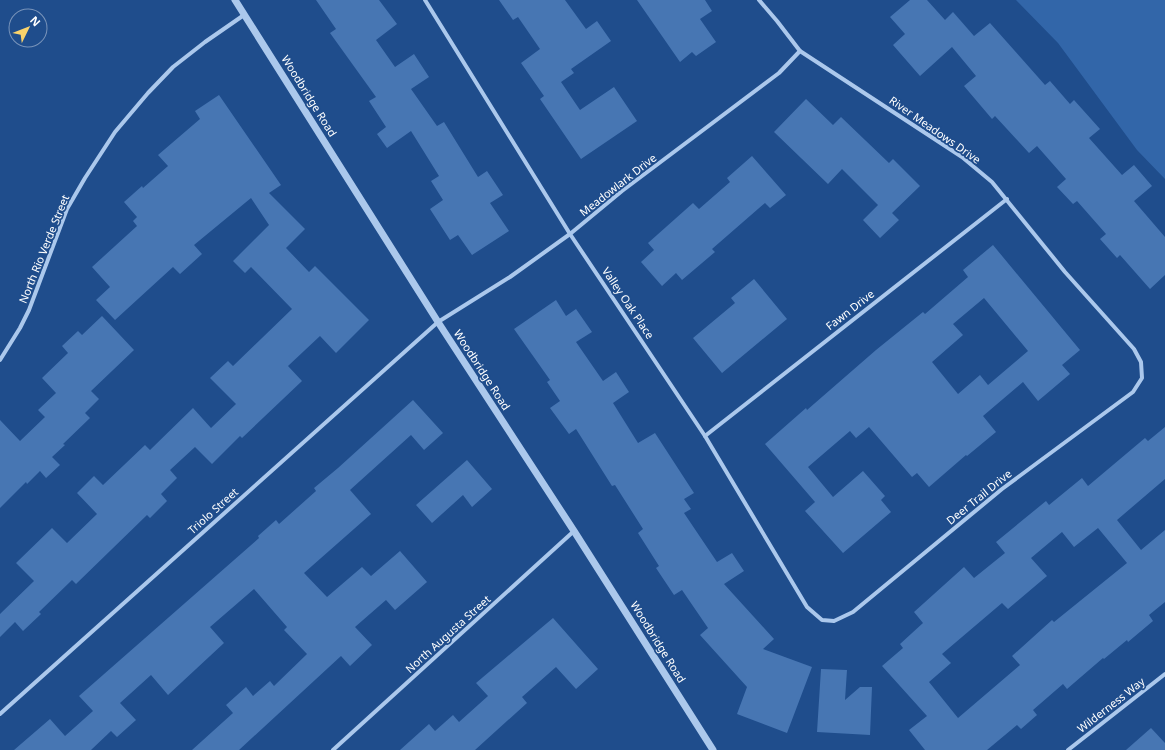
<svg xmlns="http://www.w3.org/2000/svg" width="1165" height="750" viewBox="0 0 1165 750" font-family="'Noto Sans',sans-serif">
	<rect width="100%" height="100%" fill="#1f4d8c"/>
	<!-- green -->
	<path fill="#3266a9" d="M 1016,0 L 1165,0 L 1165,179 L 1137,150 L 1058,43 Z"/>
	<!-- building -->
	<g fill="#4776b3" fill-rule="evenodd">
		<path d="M 316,0 L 379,0 L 397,24 L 376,40 L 395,67 L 414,54 L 429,77 L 411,89 L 437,126 L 444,122 L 478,177 L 487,171 L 503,195 L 490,203 L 509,231 L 472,255 L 458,235 L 450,240 L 430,209 L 443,200 L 431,181 L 439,176 L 411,131 L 387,148 L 377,134 L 386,127 L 369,101 L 376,97 L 330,33 L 336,29 Z"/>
		<path d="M 499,0 L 565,0 L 586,29 L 597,21 L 611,41 L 571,69 L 574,73 L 561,82 L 580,110 L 614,87 L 637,121 L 581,159 L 540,99 L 544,96 L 521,63 L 540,49 L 518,17 L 513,20 Z"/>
		<path d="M 637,0 L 705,0 L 712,11 L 700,19 L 716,42 L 696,56 L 692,52 L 680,62 Z"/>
		<path d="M 910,0 L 927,0 L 945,20 L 953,12 L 974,36 L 990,23 L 1045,85 L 1050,81 L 1070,104 L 1074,100 L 1100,129 L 1089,138 L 1122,175 L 1134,165 L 1152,186 L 1134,201 L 1165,237 L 1165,275 L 1150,289 L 1120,255 L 1117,258 L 1100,239 L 1106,234 L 1077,201 L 1073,204 L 1057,187 L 1066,179 L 1037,146 L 1029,153 L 995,116 L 992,119 L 964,86 L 976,76 L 952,47 L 920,76 L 893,45 L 905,34 L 890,17 Z"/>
		<path d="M 219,95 L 281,185 L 269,193 L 305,229 L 286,248 L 309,272 L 315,266 L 369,320 L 336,353 L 320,336 L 288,366 L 302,381 L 242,438 L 240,436 L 212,464 L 195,447 L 170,470 L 177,478 L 161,494 L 167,501 L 150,518 L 147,515 L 76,584 L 72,580 L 39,612 L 41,614 L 23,631 L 15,622 L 0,637 L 0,614 L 34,581 L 16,563 L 52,528 L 67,543 L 97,514 L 77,493 L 94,476 L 103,485 L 145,445 L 150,450 L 193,408 L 211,428 L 236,404 L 210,378 L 228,361 L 233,366 L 292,309 L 251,267 L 245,273 L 233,261 L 269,225 L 251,198 L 194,245 L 202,254 L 180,274 L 173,267 L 115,320 L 96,300 L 110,287 L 92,267 L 137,226 L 133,221 L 137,217 L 124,202 L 142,186 L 143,188 L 168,166 L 158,155 L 200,119 L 195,111 Z"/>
		<path d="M 806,99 L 833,125 L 841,117 L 889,163 L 893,159 L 920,186 L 892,213 L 899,220 L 880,238 L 863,220 L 878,205 L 842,169 L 828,184 L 774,132 Z"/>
		<path d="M 752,156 L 786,195 L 770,208 L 765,203 L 712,249 L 715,252 L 682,280 L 676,273 L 662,286 L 641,262 L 654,250 L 648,243 L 693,203 L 699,209 L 730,182 L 727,178 Z"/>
		<path d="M 993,245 L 1080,350 L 1062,365 L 1070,374 L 1038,401 L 1023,382 L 983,416 L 996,432 L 967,456 L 966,455 L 929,487 L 917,473 L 912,477 L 869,427 L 856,438 L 850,431 L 808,467 L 833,497 L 863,471 L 885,496 L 881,500 L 891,512 L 843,553 L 805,511 L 815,502 L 765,444 L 806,408 L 807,410 L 876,350 L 923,312 L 925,314 L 968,277 L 963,270 ZM 984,298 L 1028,351 L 988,385 L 980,375 L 958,394 L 932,362 L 963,335 L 953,324 Z"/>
		<path d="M 754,279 L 787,319 L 722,373 L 693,338 L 735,303 L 731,298 Z"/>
		<path d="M 556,300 L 566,316 L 576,309 L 592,332 L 576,342 L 603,381 L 616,372 L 629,392 L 613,403 L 638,443 L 655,433 L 694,493 L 684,499 L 691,509 L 684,513 L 717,562 L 732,553 L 744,571 L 724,584 L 774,639 L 763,649 L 812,667 L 787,733 L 737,714 L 747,687 L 700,635 L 708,628 L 682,590 L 674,595 L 656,568 L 659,566 L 638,533 L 643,529 L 615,485 L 612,486 L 576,429 L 569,434 L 550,408 L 560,401 L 547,382 L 550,380 L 514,329 Z"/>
		<path d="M 102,316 L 134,350 L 91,391 L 99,399 L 85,413 L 90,418 L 63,444 L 65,445 L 52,457 L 60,465 L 46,478 L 40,471 L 27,484 L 26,482 L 0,508 L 0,420 L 20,441 L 45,417 L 38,410 L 56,393 L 42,378 L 68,353 L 62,346 L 78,331 L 82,335 Z"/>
		<path d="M 413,400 L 443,433 L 424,450 L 411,435 L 350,490 L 371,514 L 304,573 L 327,597 L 362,567 L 371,576 L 400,551 L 427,582 L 395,610 L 386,600 L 355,627 L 372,645 L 350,666 L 341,656 L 239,750 L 192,750 L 233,713 L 226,705 L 246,687 L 253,696 L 270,681 L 274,686 L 307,654 L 284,630 L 287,627 L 254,589 L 210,627 L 224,643 L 168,695 L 151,675 L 120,703 L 136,720 L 117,737 L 111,731 L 91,750 L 14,750 L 50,719 L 65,736 L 93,711 L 79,696 L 259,538 L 258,536 L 276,520 L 279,524 L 316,491 L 314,488 L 338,468 Z"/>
		<path d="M 1165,427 L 1165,479 L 1117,520 L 1141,550 L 1165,530 L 1165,602 L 1149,615 L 1153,621 L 1128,642 L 1127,640 L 1104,659 L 1103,658 L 1067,689 L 1063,684 L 1033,710 L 1037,715 L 1021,729 L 1017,725 L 987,750 L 925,750 L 909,730 L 927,716 L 882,666 L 903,648 L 900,644 L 923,623 L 914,612 L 964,567 L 974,578 L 1005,553 L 996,542 L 1046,501 L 1049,505 L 1082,478 L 1088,486 L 1145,438 L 1148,441 ZM 1098,528 L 1127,563 L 1054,622 L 1052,620 L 1012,656 L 1020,665 L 958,718 L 929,682 L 951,663 L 942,654 L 1002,603 L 1008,609 L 1047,576 L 1031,558 L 1062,532 L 1074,547 Z"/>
		<path d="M 467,460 L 492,489 L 472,507 L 463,495 L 432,523 L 416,505 Z"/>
		<path d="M 553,618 L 598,669 L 576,689 L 556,667 L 522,697 L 527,703 L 475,750 L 400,750 L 429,724 L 435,731 L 453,715 L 459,722 L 488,696 L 476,683 Z"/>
		<path d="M 821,669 L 847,670 L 845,700 L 860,687 L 872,687 L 870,735 L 817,732 Z"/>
		<path d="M 1151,728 L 1165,743 L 1165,750 L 1126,750 Z"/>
	</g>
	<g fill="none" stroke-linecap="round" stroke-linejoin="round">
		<!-- minor -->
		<g stroke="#abc8ec" stroke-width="4">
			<path d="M 425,0 L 570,234 L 705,436 L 807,607 L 822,620 L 834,621 L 853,612 L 1002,489 L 1133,392 L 1142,378 L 1141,362 L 1134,349 L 1065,272 L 992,182 L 962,157 L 800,51 L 777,21 L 759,0"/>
			<path d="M 0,360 L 20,328 L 29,310 L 67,209 L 85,178 L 115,132 L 148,93 L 173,67 L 205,42 L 244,15"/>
			<path d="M 705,436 L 1007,199"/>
			<path d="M 0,714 L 438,322 L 510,277 L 570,234 L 622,191 L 779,73 L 800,51"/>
			<path d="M 333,750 L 574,531"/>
			<path d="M 1068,750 L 1165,674"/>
		</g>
		<!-- tertiary -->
		<path stroke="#abc8ec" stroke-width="7" d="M 235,0 L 438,322 L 574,531 L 713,750"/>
	</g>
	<g text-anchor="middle" stroke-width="3.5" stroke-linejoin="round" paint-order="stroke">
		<!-- street labels -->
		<g font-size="11" fill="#fff" stroke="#1f4d8c">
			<text transform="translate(309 96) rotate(58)" y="4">Woodbridge Road</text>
			<text transform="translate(935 130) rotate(35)" y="4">River Meadows Drive</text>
			<text transform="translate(618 185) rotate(-38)" y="4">Meadowlark Drive</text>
			<text transform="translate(44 249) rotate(-68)" y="4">North Rio Verde Street</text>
			<text transform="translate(628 303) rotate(56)" y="4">Valley Oak Place</text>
			<text transform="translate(850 310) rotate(-38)" y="4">Fawn Drive</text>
			<text transform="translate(482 370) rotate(57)" y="4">Woodbridge Road</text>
			<text transform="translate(979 497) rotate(-39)" y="4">Deer Trail Drive</text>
			<text transform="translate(213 511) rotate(-42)" y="4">Triolo Street</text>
			<text transform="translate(448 634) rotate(-42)" y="4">North Augusta Street</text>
			<text transform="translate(658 642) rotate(58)" y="4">Woodbridge Road</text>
			<text transform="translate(1111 705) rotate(-38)" y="4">Wilderness Way</text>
		</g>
	</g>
	<!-- north arrow -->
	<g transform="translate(28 28) rotate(47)"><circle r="19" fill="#1f4d8c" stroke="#7994ba"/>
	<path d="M0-3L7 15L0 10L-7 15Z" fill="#fad36b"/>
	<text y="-6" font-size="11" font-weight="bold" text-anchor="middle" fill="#ffffff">N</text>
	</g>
</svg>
